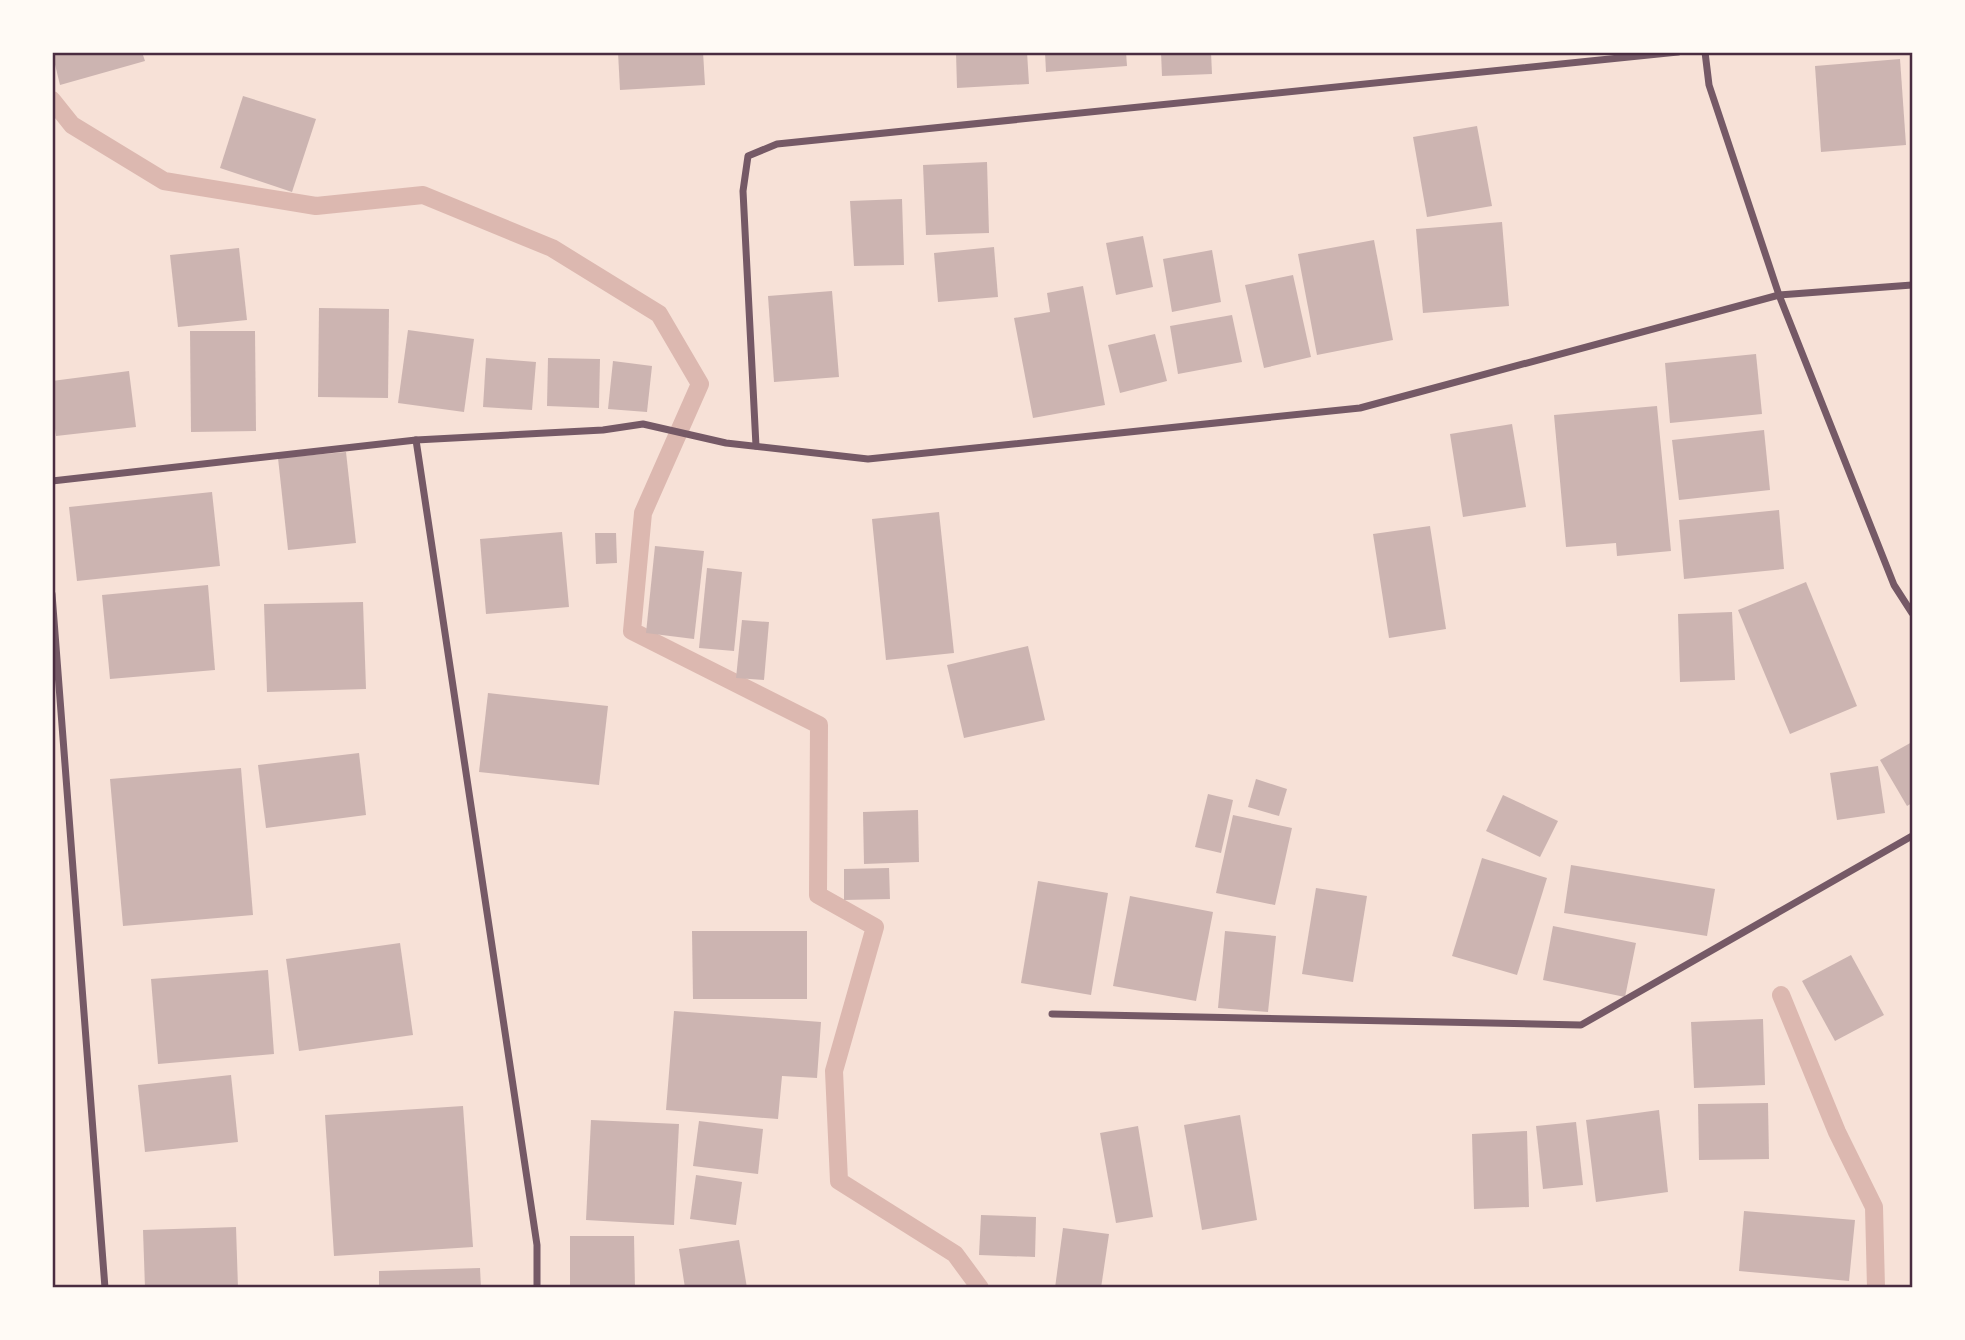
<svg xmlns="http://www.w3.org/2000/svg" width="1965" height="1340" viewBox="0 0 1965 1340" font-family="'Roboto Serif',serif">
	<rect width="100%" height="100%" fill="#f7e1d7"/>
	<g fill="none" stroke-linecap="round" stroke-linejoin="round">
		<!-- stream -->
		<g stroke="#dcb8b0" stroke-width="18">
			<path d="M 52,100 L 72,125 L 164,181 L 316,206 L 423,195 L 552,248 L 659,314 L 700,384 L 643,513 L 632,631 L 819,725 L 818,895 L 875,927 L 834,1071 L 839,1181 L 955,1254 L 980,1288"/>
			<path d="M 1781,995 L 1837,1132 L 1874,1207 L 1876,1288"/>
		</g>
	</g>
	<!-- building -->
	<g fill="#ccb4b1">
		<path d="M 52,52 L 142,52 L 145,61 L 60,85 Z"/>
		<path d="M 618,52 L 703,52 L 705,85 L 620,90 Z"/>
		<path d="M 956,52 L 1027,52 L 1029,84 L 957,88 Z"/>
		<path d="M 1045,52 L 1126,52 L 1127,66 L 1046,72 Z"/>
		<path d="M 1161,52 L 1211,52 L 1212,74 L 1162,76 Z"/>
		<path d="M 1900,59 L 1906,145 L 1821,152 L 1815,66 Z"/>
		<path d="M 243,96 L 316,119 L 292,192 L 220,168 Z"/>
		<path d="M 1477,126 L 1492,206 L 1427,217 L 1413,137 Z"/>
		<path d="M 987,162 L 989,233 L 926,235 L 923,165 Z"/>
		<path d="M 902,199 L 904,265 L 854,266 L 850,201 Z"/>
		<path d="M 1502,222 L 1509,306 L 1423,313 L 1416,229 Z"/>
		<path d="M 1143,236 L 1153,287 L 1116,295 L 1106,243 Z"/>
		<path d="M 1374,240 L 1393,340 L 1317,355 L 1298,254 Z"/>
		<path d="M 994,247 L 998,297 L 938,302 L 934,253 Z"/>
		<path d="M 239,248 L 247,320 L 178,327 L 170,255 Z"/>
		<path d="M 1212,250 L 1221,302 L 1172,312 L 1163,259 Z"/>
		<path d="M 1293,275 L 1311,357 L 1264,368 L 1245,285 Z"/>
		<path d="M 1083,286 L 1105,405 L 1033,418 L 1014,318 L 1050,312 L 1047,293 Z"/>
		<path d="M 832,291 L 839,377 L 774,382 L 768,296 Z"/>
		<path d="M 319,308 L 389,309 L 388,398 L 318,397 Z"/>
		<path d="M 1232,315 L 1242,362 L 1178,374 L 1170,326 Z"/>
		<path d="M 408,330 L 474,339 L 464,412 L 398,403 Z"/>
		<path d="M 190,331 L 255,331 L 256,431 L 191,432 Z"/>
		<path d="M 1155,334 L 1167,381 L 1120,393 L 1108,345 Z"/>
		<path d="M 1756,354 L 1762,414 L 1670,423 L 1665,363 Z"/>
		<path d="M 486,358 L 536,362 L 532,410 L 483,407 Z"/>
		<path d="M 548,358 L 600,359 L 599,408 L 547,406 Z"/>
		<path d="M 613,361 L 652,366 L 647,412 L 608,409 Z"/>
		<path d="M 129,371 L 136,427 L 56,436 L 52,407 L 52,381 Z"/>
		<path d="M 1657,406 L 1671,551 L 1617,556 L 1616,543 L 1566,547 L 1554,415 Z"/>
		<path d="M 1512,424 L 1526,507 L 1463,517 L 1450,434 Z"/>
		<path d="M 1764,430 L 1770,490 L 1679,500 L 1672,440 Z"/>
		<path d="M 346,452 L 356,543 L 288,550 L 278,458 Z"/>
		<path d="M 212,492 L 220,566 L 77,581 L 69,507 Z"/>
		<path d="M 1779,510 L 1784,569 L 1684,579 L 1679,520 Z"/>
		<path d="M 939,512 L 954,653 L 886,660 L 872,519 Z"/>
		<path d="M 1430,526 L 1446,629 L 1389,638 L 1373,534 Z"/>
		<path d="M 562,532 L 569,607 L 486,614 L 480,539 Z"/>
		<path d="M 595,533 L 616,533 L 617,563 L 596,564 Z"/>
		<path d="M 655,546 L 704,551 L 694,639 L 646,633 Z"/>
		<path d="M 707,568 L 742,572 L 734,651 L 699,648 Z"/>
		<path d="M 1806,582 L 1857,706 L 1790,734 L 1738,610 Z"/>
		<path d="M 208,585 L 215,670 L 110,679 L 102,595 Z"/>
		<path d="M 363,602 L 366,689 L 267,692 L 264,604 Z"/>
		<path d="M 1732,612 L 1735,680 L 1680,682 L 1678,614 Z"/>
		<path d="M 742,620 L 769,622 L 764,680 L 736,678 Z"/>
		<path d="M 1028,646 L 1045,720 L 964,738 L 947,665 Z"/>
		<path d="M 488,693 L 608,706 L 599,785 L 479,772 Z"/>
		<path d="M 1912,742 L 1912,803 L 1907,806 L 1880,760 Z"/>
		<path d="M 359,753 L 366,815 L 266,828 L 258,765 Z"/>
		<path d="M 1878,766 L 1885,813 L 1837,820 L 1830,773 Z"/>
		<path d="M 241,768 L 253,915 L 123,926 L 110,779 Z"/>
		<path d="M 1256,779 L 1287,789 L 1279,816 L 1248,807 Z"/>
		<path d="M 1208,794 L 1233,800 L 1221,853 L 1195,847 Z"/>
		<path d="M 1503,795 L 1558,821 L 1540,857 L 1486,831 Z"/>
		<path d="M 918,810 L 919,862 L 864,864 L 863,812 Z"/>
		<path d="M 1233,815 L 1292,828 L 1275,905 L 1216,893 Z"/>
		<path d="M 1482,858 L 1547,878 L 1517,975 L 1452,956 Z"/>
		<path d="M 1571,865 L 1715,889 L 1707,936 L 1564,913 Z"/>
		<path d="M 889,868 L 890,899 L 844,900 L 844,869 Z"/>
		<path d="M 1038,881 L 1108,893 L 1091,995 L 1021,983 Z"/>
		<path d="M 1316,888 L 1367,896 L 1353,982 L 1302,974 Z"/>
		<path d="M 1130,896 L 1213,912 L 1196,1001 L 1113,986 Z"/>
		<path d="M 1553,926 L 1636,943 L 1625,997 L 1543,980 Z"/>
		<path d="M 692,931 L 807,931 L 807,999 L 693,999 Z"/>
		<path d="M 1225,931 L 1276,936 L 1268,1012 L 1218,1008 Z"/>
		<path d="M 400,943 L 413,1035 L 299,1051 L 286,959 Z"/>
		<path d="M 1851,955 L 1884,1015 L 1835,1041 L 1802,981 Z"/>
		<path d="M 268,970 L 274,1054 L 158,1064 L 151,979 Z"/>
		<path d="M 674,1011 L 821,1022 L 817,1078 L 782,1076 L 778,1119 L 666,1110 Z"/>
		<path d="M 1763,1019 L 1765,1085 L 1694,1088 L 1691,1022 Z"/>
		<path d="M 231,1075 L 238,1142 L 145,1152 L 138,1085 Z"/>
		<path d="M 1768,1103 L 1769,1159 L 1699,1160 L 1698,1104 Z"/>
		<path d="M 463,1106 L 473,1247 L 334,1256 L 325,1115 Z"/>
		<path d="M 1659,1110 L 1668,1192 L 1596,1202 L 1586,1120 Z"/>
		<path d="M 1240,1115 L 1257,1220 L 1202,1230 L 1184,1125 Z"/>
		<path d="M 591,1120 L 679,1124 L 674,1225 L 586,1220 Z"/>
		<path d="M 699,1121 L 763,1129 L 758,1174 L 693,1166 Z"/>
		<path d="M 1576,1122 L 1583,1185 L 1543,1189 L 1536,1126 Z"/>
		<path d="M 1138,1126 L 1153,1217 L 1116,1223 L 1100,1133 Z"/>
		<path d="M 1527,1131 L 1529,1207 L 1474,1209 L 1472,1134 Z"/>
		<path d="M 696,1175 L 742,1182 L 736,1225 L 690,1219 Z"/>
		<path d="M 1744,1211 L 1855,1220 L 1849,1281 L 1739,1271 Z"/>
		<path d="M 981,1215 L 1036,1217 L 1035,1257 L 979,1255 Z"/>
		<path d="M 236,1227 L 238,1288 L 145,1288 L 143,1230 Z"/>
		<path d="M 1063,1228 L 1109,1234 L 1101,1288 L 1055,1288 Z"/>
		<path d="M 570,1236 L 634,1236 L 635,1288 L 570,1288 Z"/>
		<path d="M 739,1240 L 747,1288 L 685,1288 L 679,1249 Z"/>
		<path d="M 480,1268 L 481,1288 L 379,1288 L 379,1271 Z"/>
	</g>
	<g fill="none" stroke-linecap="round" stroke-linejoin="round">
		<!-- minor -->
		<g stroke="#755966" stroke-width="7">
			<path d="M 1705,52 L 1709,85 L 1779,295 L 1894,585 L 1912,613"/>
			<path d="M 416,440 L 537,1245 L 537,1288"/>
			<path d="M 756,446 L 743,191 L 748,156 L 777,144 L 1678,52"/>
			<path d="M 52,481 L 416,440 L 603,430 L 643,424 L 726,443 L 868,459 L 1360,408 L 1779,295 L 1912,285"/>
			<path d="M 52,594 L 105,1288"/>
			<path d="M 1052,1014 L 1581,1025 L 1912,836"/>
		</g>
	</g>
	<!-- border -->
	<rect width="1965" height="1340" fill="none" stroke="#fffaf5" stroke-width="108"/>
	<rect x="54" y="54" width="1857" height="1232" fill="none" stroke="#4a2c40" stroke-width="2.5"/>
</svg>
